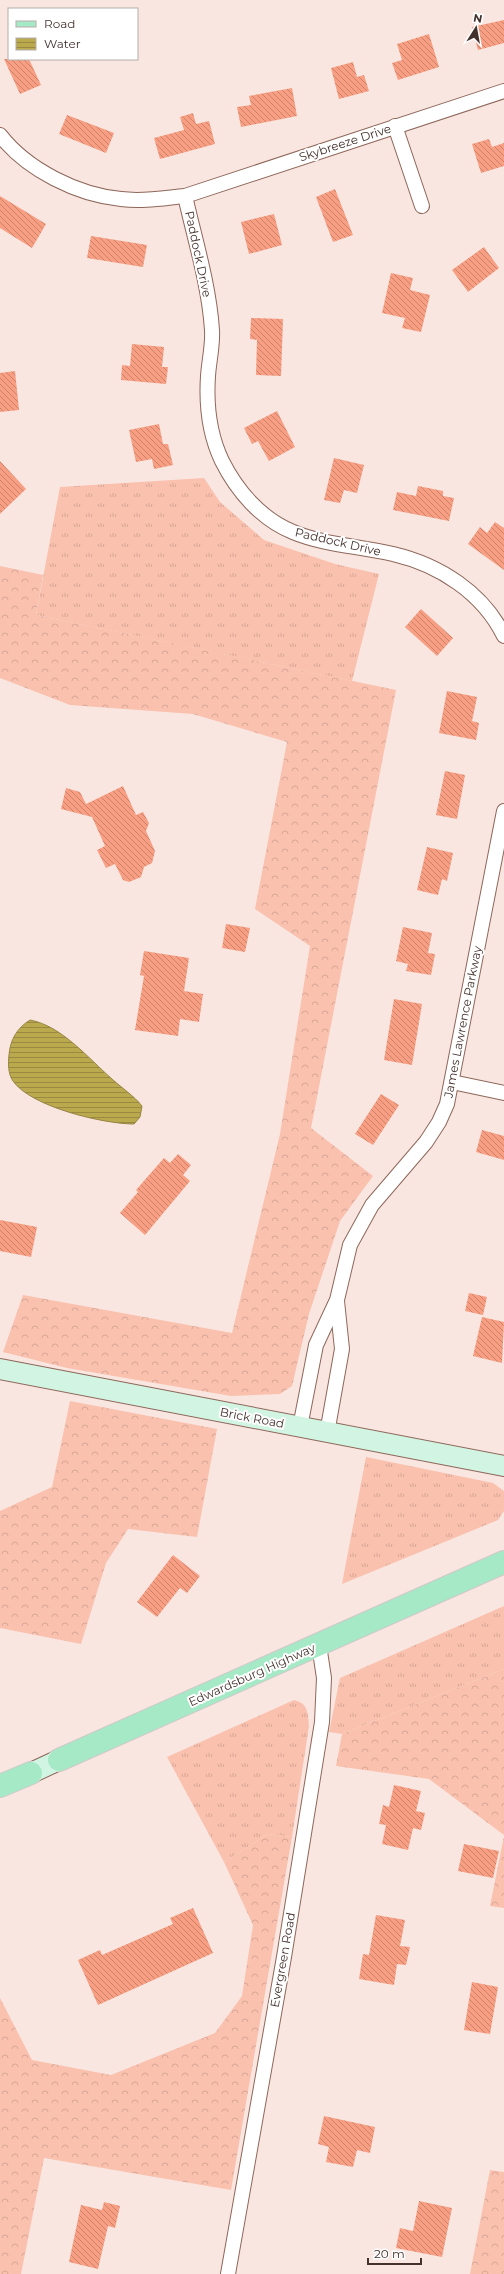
<svg xmlns="http://www.w3.org/2000/svg" width="504" height="2274" viewBox="0 0 504 2274" font-family="Montserrat,sans-serif">
	<defs>
		<pattern id="grass-tufts" width="24" height="20" patternUnits="userSpaceOnUse"><rect width="24" height="20" fill="#fac1ae"/><path d="M3 7l-1-3M5 7V3M7 7l1-3M15 17l-1-3M17 17v-4M19 17l1-3" fill="none" stroke="#d8a696"/></pattern>
		<pattern id="forest-crowns" width="20" height="18" patternUnits="userSpaceOnUse"><rect width="20" height="18" fill="#fac1ae"/><path d="M2 6a3 3 0 1 1 6 0M12 15a3 3 0 1 1 6 0" fill="none" stroke="#d8a696"/></pattern>
		<pattern id="water-rules" width="6" height="5" patternUnits="userSpaceOnUse"><rect width="6" height="5" fill="#bba94e"/><path d="M0 2.5h6" fill="none" stroke="#9a8a41"/></pattern>
		<pattern id="building-back-hatch" width="6" height="6" patternUnits="userSpaceOnUse"><rect width="6" height="6" fill="#f89f83"/><path d="M-1 5l2 2M0 0l6 6M5-1l2 2" fill="none" stroke="#ca826b"/></pattern>
	</defs>
	<rect width="100%" height="100%" fill="#f9e6e0"/>
	<!-- grass -->
	<g fill="url(#grass-tufts)">
		<path d="M 204,478 L 220,502 L 264,540 L 335,564 L 379,574 L 352,681 L 36,615 L 60,487 Z"/>
		<path d="M 366,1457 L 493,1483 L 504,1491 L 504,1511 L 498,1520 L 342,1584 Z"/>
		<path d="M 504,1606 L 504,1669 L 342,1734 L 329,1732 L 340,1678 Z"/>
		<path d="M 294,1700 C 308,1703 308,1713 309,1726 L 292,1837 L 268,1834 L 224,1862 L 167,1757 Z"/>
	</g>
	<!-- forest -->
	<g fill="url(#forest-crowns)">
		<path d="M 0,566 L 43,575 L 36,615 L 396,690 L 311,1128 L 373,1176 L 340,1221 L 309,1314 L 292,1386 L 280,1394 L 231,1396 L 67,1368 L 3,1352 L 23,1295 L 232,1333 L 280,1134 L 310,946 L 255,909 L 287,742 L 193,714 L 70,705 L 0,678 Z"/>
		<path d="M 70,1401 L 217,1429 L 197,1537 L 128,1529 L 106,1563 L 81,1644 L 0,1628 L 0,1511 L 52,1487 Z"/>
		<path d="M 504,1669 L 504,1835 L 429,1779 L 336,1766 L 342,1734 Z"/>
		<path d="M 268,1834 L 292,1837 L 231,2190 L 44,2158 L 21,2274 L 0,2274 L 0,1998 L 32,2060 L 111,2075 L 215,2033 L 242,1996 L 253,1925 L 224,1862 Z"/>
		<path d="M 504,1836 L 504,1908 L 490,1906 Z"/>
		<path d="M 490,2170 L 504,2172 L 504,2274 L 470,2274 Z"/>
	</g>
	<!-- water -->
	<path fill="url(#water-rules)" stroke="#978544" d="M 30,1020 C 62,1026 88,1058 112,1079 C 123,1089 133,1095 142,1106 L 140,1117 L 134,1124 C 104,1124 31,1107 13,1081 C 8,1074 8,1063 9,1055 C 10,1040 17,1028 30,1020 Z"/>
	<!-- building -->
	<g fill="url(#building-back-hatch)">
		<path d="M 504,20 L 504,43 L 478,50 L 472,27 Z"/>
		<path d="M 429,34 L 439,67 L 398,80 L 392,63 L 402,60 L 397,44 Z"/>
		<path d="M 4,59 L 29,59 L 41,85 L 20,94 Z"/>
		<path d="M 353,62 L 357,77 L 364,75 L 369,91 L 339,99 L 331,68 Z"/>
		<path d="M 292,88 L 297,116 L 241,127 L 237,107 L 251,105 L 249,96 Z"/>
		<path d="M 193,113 L 196,124 L 209,121 L 215,144 L 160,159 L 154,138 L 184,130 L 180,117 Z"/>
		<path d="M 67,115 L 114,133 L 106,153 L 59,134 Z"/>
		<path d="M 489,139 L 492,147 L 504,143 L 504,166 L 481,173 L 472,144 Z"/>
		<path d="M 335,189 L 353,235 L 333,242 L 316,197 Z"/>
		<path d="M 0,196 L 46,224 L 32,248 L 0,228 Z"/>
		<path d="M 274,214 L 282,245 L 249,254 L 241,222 Z"/>
		<path d="M 91,236 L 147,245 L 143,267 L 87,258 Z"/>
		<path d="M 484,247 L 499,268 L 468,292 L 452,270 Z"/>
		<path d="M 391,273 L 413,278 L 410,290 L 430,295 L 421,332 L 402,328 L 405,318 L 382,313 Z"/>
		<path d="M 251,318 L 283,319 L 281,376 L 256,375 L 257,340 L 250,339 Z"/>
		<path d="M 132,344 L 164,347 L 162,367 L 168,367 L 166,384 L 121,380 L 122,365 L 130,366 Z"/>
		<path d="M 15,371 L 19,410 L 0,412 L 0,373 Z"/>
		<path d="M 277,411 L 295,447 L 269,461 L 258,441 L 252,444 L 244,428 Z"/>
		<path d="M 159,424 L 163,444 L 168,444 L 173,465 L 154,469 L 152,459 L 136,462 L 129,430 Z"/>
		<path d="M 334,458 L 364,465 L 357,493 L 344,490 L 340,503 L 324,500 Z"/>
		<path d="M 0,461 L 26,489 L 0,514 Z"/>
		<path d="M 418,486 L 443,491 L 443,496 L 454,498 L 449,521 L 393,510 L 397,492 L 416,496 Z"/>
		<path d="M 495,522 L 504,528 L 504,570 L 468,544 L 480,527 L 487,533 Z"/>
		<path d="M 421,609 L 453,638 L 437,656 L 405,627 Z"/>
		<path d="M 447,691 L 477,697 L 472,721 L 479,723 L 476,740 L 439,733 Z"/>
		<path d="M 445,771 L 465,775 L 457,819 L 436,815 Z"/>
		<path d="M 123,786 L 136,815 L 143,812 L 149,823 L 146,831 L 155,851 L 152,863 L 144,867 L 141,877 L 129,882 L 123,880 L 115,864 L 106,868 L 97,850 L 105,846 L 92,817 L 61,809 L 66,788 L 80,792 L 86,804 Z"/>
		<path d="M 427,847 L 453,853 L 447,881 L 442,879 L 438,895 L 417,890 Z"/>
		<path d="M 226,924 L 250,928 L 245,952 L 222,948 Z"/>
		<path d="M 403,927 L 432,933 L 428,953 L 435,954 L 431,975 L 406,971 L 408,964 L 396,961 Z"/>
		<path d="M 144,951 L 189,958 L 184,991 L 203,994 L 199,1022 L 180,1019 L 178,1036 L 135,1030 L 144,976 L 140,975 Z"/>
		<path d="M 394,999 L 422,1004 L 412,1065 L 384,1060 Z"/>
		<path d="M 381,1094 L 399,1105 L 373,1145 L 355,1134 Z"/>
		<path d="M 482,1130 L 504,1136 L 504,1160 L 476,1152 Z"/>
		<path d="M 178,1154 L 191,1165 L 183,1175 L 190,1181 L 145,1235 L 120,1213 L 138,1192 L 136,1190 L 164,1158 L 170,1163 Z"/>
		<path d="M 0,1220 L 37,1227 L 31,1257 L 0,1251 Z"/>
		<path d="M 469,1293 L 487,1297 L 483,1315 L 465,1311 Z"/>
		<path d="M 482,1317 L 504,1322 L 502,1363 L 473,1356 Z"/>
		<path d="M 173,1555 L 200,1576 L 187,1593 L 180,1588 L 157,1617 L 137,1602 Z"/>
		<path d="M 394,1785 L 421,1791 L 416,1811 L 425,1813 L 421,1830 L 413,1828 L 408,1850 L 382,1844 L 386,1825 L 379,1824 L 383,1805 L 389,1807 Z"/>
		<path d="M 464,1844 L 499,1851 L 493,1878 L 458,1871 Z"/>
		<path d="M 193,1908 L 213,1953 L 98,2005 L 78,1960 L 100,1950 L 102,1955 L 173,1924 L 170,1918 Z"/>
		<path d="M 376,1915 L 405,1920 L 400,1946 L 410,1947 L 406,1965 L 397,1964 L 394,1985 L 359,1979 L 363,1954 L 369,1955 Z"/>
		<path d="M 472,1982 L 498,1987 L 490,2034 L 464,2030 Z"/>
		<path d="M 324,2116 L 375,2127 L 370,2153 L 357,2150 L 353,2167 L 326,2162 L 329,2147 L 318,2144 Z"/>
		<path d="M 419,2201 L 452,2208 L 442,2257 L 396,2248 L 400,2228 L 413,2231 Z"/>
		<path d="M 104,2202 L 120,2206 L 115,2228 L 108,2226 L 98,2269 L 69,2262 L 81,2205 L 102,2210 Z"/>
	</g>
	<g fill="none" stroke-linecap="round" stroke-linejoin="round">
		<!-- street casing -->
		<g stroke="#8e675a" stroke-width="16">
			<g id="street">
				<path d="M 395,126 L 422,206"/>
				<path d="M 0,135 C 27,170 78,195 121,199 C 143,202 164,198 185,196 L 504,91"/>
				<path d="M 185,196 C 195,240 209,285 212,330 C 213,345 209,361 208,376 C 206,406 209,434 222,461 C 237,491 261,519 293,532 C 324,545 360,546 393,554 C 440,565 483,593 504,636"/>
				<path d="M 452,1082 L 504,1093"/>
				<path d="M 300,1427 L 316,1345 L 337,1300 L 350,1245 L 372,1205 L 426,1142 L 439,1122 L 447,1104 L 504,811"/>
				<path d="M 327,1433 L 342,1349 L 337,1301"/>
				<path d="M 228,2274 L 284,1957 L 322,1722 L 324,1678 L 319,1645"/>
			</g>
		</g>
		<!-- secondary casing -->
		<g stroke="#8e675a" stroke-width="22">
			<g id="secondary">
				<path d="M 0,1369 L 504,1466"/>
				<path d="M 31,1773 L 59,1760"/>
			</g>
		</g>
		<!-- primary casing -->
		<g stroke="#cec9c8" stroke-width="24">
			<g id="primary">
				<path d="M 59,1760 L 504,1562"/>
				<path d="M 0,1786 L 31,1773"/>
			</g>
		</g>
		<!-- street -->
		<use href="#street" stroke="#fff" stroke-width="14"/>
		<!-- secondary -->
		<use href="#secondary" stroke="#d2f4e2" stroke-width="20"/>
		<!-- primary -->
		<use href="#primary" stroke="#a6e9c6" stroke-width="22"/>
	</g>
	<g text-anchor="middle" stroke-width="4" stroke-linejoin="round" paint-order="stroke">
		<!-- street labels -->
		<g font-size="12" fill="#43312c" stroke="#fff">
			<text transform="translate(345 143) rotate(-18)" y="4">Skybreeze Drive</text>
			<text transform="translate(198 254) rotate(78)" y="4">Paddock Drive</text>
			<text transform="translate(338 542) rotate(13)" y="4">Paddock Drive</text>
			<text transform="translate(463 1022) rotate(-79)" y="4">James Lawrence Parkway</text>
			<text transform="translate(252 1418) rotate(11)" y="4">Brick Road</text>
			<text transform="translate(252 1675) rotate(-24)" y="4">Edwardsburg Highway</text>
			<text transform="translate(283 1960) rotate(-80)" y="4">Evergreen Road</text>
		</g>
	</g>
	<!-- legend -->
	<rect x="8" y="8" width="130" height="52" fill="#ffffff" stroke="#b4adab"/>
	<rect x="16" y="21" width="20" height="6" fill="#a6e9c6" stroke="#b4adab"/>
	<text x="44" y="28" font-size="12" fill="#43312c">Road</text>
	<rect x="16" y="38" width="20" height="12" fill="url(#water-rules)" stroke="#b4adab"/>
	<text x="44" y="48" font-size="12" fill="#43312c">Water</text>
	<!-- north arrow -->
	<g transform="translate(476 28) rotate(11)" stroke="#ffffff" stroke-width="3" paint-order="stroke">
	<path d="M0-3L7 15L0 10L-7 15Z" fill="#43312c"/>
	<text y="-6" font-size="11" font-weight="bold" text-anchor="middle" fill="#43312c">N</text>
	</g>
	<!-- scale -->
	<path d="M368 2258v6h53v-6" fill="none" stroke="#43312c" stroke-width="2"/>
	<text x="374" y="2258" font-size="12" fill="#43312c" stroke="#ffffff" stroke-width="3" paint-order="stroke">20 m</text>
</svg>
